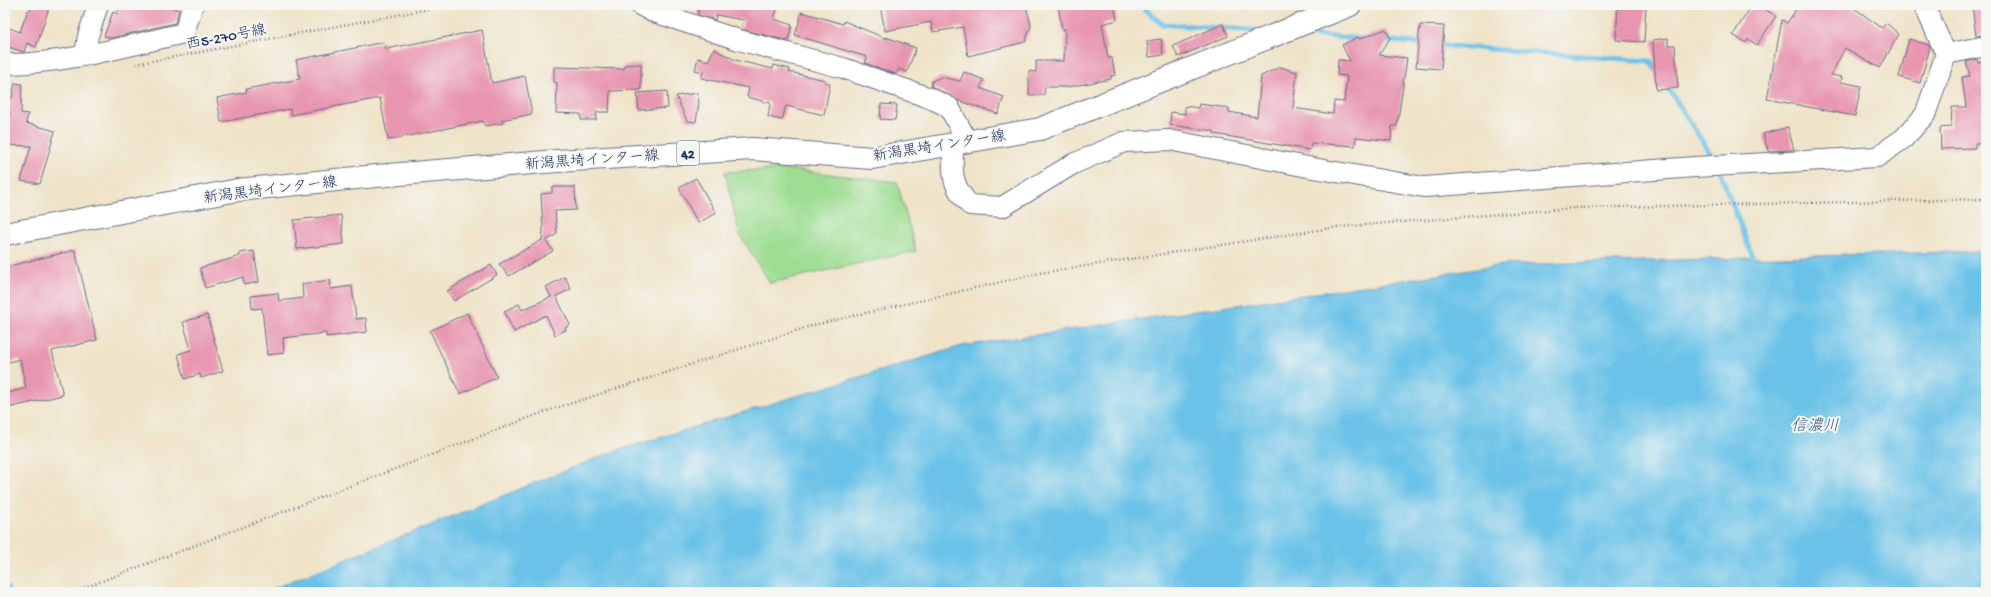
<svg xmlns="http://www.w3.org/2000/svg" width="1991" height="597" viewBox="0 0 1991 597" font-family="'Gochi Hand','Klee One',sans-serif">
	<rect width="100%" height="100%" fill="#f6f6f2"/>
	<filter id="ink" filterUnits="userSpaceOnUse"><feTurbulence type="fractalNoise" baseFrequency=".025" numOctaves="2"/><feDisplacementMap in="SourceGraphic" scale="8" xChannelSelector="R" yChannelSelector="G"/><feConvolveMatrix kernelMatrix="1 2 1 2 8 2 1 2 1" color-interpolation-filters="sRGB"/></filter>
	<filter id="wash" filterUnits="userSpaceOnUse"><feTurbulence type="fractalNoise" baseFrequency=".012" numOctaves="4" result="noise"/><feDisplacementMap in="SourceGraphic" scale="16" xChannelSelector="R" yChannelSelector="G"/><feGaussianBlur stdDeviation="0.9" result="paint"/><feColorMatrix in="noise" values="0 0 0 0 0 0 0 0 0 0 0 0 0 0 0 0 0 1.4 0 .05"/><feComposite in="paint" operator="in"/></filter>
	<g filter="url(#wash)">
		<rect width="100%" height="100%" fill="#efe3c8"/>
		<!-- green -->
		<path fill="#9ede93" stroke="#5c8678" d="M 785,169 L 897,182 L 916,251 L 770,283 L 739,233 L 725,172 Z"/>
		<!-- water -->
		<path fill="#6bc2e8" stroke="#4378a3" d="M 1986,251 L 1986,592 L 265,592 L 609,453 L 962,346 L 1504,265 Z"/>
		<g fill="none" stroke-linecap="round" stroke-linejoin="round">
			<!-- stream -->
			<g stroke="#6bc2e8" stroke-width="5">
				<path d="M 1140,5 L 1162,24 L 1262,31"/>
				<path d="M 1300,34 L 1362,39"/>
				<path d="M 1382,40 L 1424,44"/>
				<path d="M 1437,45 L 1650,61 L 1658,73"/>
				<path d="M 1665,83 L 1715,161"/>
				<path d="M 1719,170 L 1755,263"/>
				<path d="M 5,584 L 9,592"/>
			</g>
		</g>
		<g id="blocks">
			<!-- building -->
			<g fill="#e896b0">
				<path d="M 32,5 L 50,5 L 36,47 L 27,43 L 24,52 L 5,46 L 5,39 L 9,28 L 20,32 L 28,10 L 30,11 Z"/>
				<path d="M 120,5 L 166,5 L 179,10 L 175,23 L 111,38 L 104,36 L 113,12 L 117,14 Z"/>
				<path d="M 698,5 L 778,5 L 774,19 L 792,25 L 788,41 L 741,29 L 744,20 L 716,15 L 715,20 L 698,15 Z"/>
				<path d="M 880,5 L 1026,5 L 1031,26 L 1025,42 L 968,56 L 963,27 L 933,32 L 931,22 L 885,31 Z"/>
				<path d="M 1058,5 L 1114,5 L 1117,20 L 1102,24 L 1108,58 L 1112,58 L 1115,75 L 1111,76 L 1111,79 L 1068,87 L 1045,87 L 1044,95 L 1029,95 L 1029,71 L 1036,72 L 1036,61 L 1064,61 L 1065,29 L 1062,29 Z"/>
				<path d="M 1618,5 L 1646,5 L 1644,42 L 1616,40 Z"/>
				<path d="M 1752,5 L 1758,5 L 1776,16 L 1757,45 L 1748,39 L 1746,43 L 1733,35 Z"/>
				<path d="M 1799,5 L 1850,5 L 1882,28 L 1886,23 L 1899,34 L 1880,68 L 1845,48 L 1831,75 L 1842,77 L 1841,82 L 1861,86 L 1855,116 L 1767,99 L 1782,20 L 1787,23 Z"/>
				<path d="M 1972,5 L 1986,5 L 1986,35 L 1976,36 Z"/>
				<path d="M 802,12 L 843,24 L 844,21 L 887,39 L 886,37 L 916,48 L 907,72 L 899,69 L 896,74 L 865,63 L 867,57 L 795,35 Z"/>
				<path d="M 1223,24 L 1228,36 L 1178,57 L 1173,46 Z"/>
				<path d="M 1420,25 L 1444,26 L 1441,69 L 1416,67 Z"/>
				<path d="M 1386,29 L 1390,38 L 1379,55 L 1407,58 L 1397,126 L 1392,126 L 1391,141 L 1356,137 L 1355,146 L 1311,143 L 1310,150 L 1214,134 L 1214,131 L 1170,125 L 1171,112 L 1185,114 L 1185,106 L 1198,108 L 1199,104 L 1229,108 L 1229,112 L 1257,117 L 1261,76 L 1280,67 L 1297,72 L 1293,108 L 1333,114 L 1334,101 L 1344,102 L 1347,76 L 1337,75 L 1338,60 L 1350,61 L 1342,45 L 1358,37 L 1359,39 Z"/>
				<path d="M 482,30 L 492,83 L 525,76 L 532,114 L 502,120 L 503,123 L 485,126 L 483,121 L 388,140 L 380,98 L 291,115 L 290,109 L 221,122 L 217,98 L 247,92 L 246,89 L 300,79 L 296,60 L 384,42 L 386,49 Z"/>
				<path d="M 1668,38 L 1668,45 L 1675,45 L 1678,88 L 1656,90 L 1653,40 Z"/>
				<path d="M 1161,39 L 1163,55 L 1149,57 L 1147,41 Z"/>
				<path d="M 1909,39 L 1929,45 L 1930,47 L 1920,83 L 1899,77 Z"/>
				<path d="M 714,49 L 735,60 L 773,69 L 774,65 L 790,69 L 789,72 L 825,80 L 824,82 L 830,84 L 824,115 L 786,106 L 782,120 L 768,117 L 770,103 L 747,97 L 749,88 L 701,78 L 703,72 L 695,70 L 698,58 L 708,61 Z"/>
				<path d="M 1977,59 L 1978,63 L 1986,61 L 1986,140 L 1982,140 L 1982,144 L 1975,144 L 1975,148 L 1941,149 L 1940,128 L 1951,127 L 1952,107 L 1966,107 L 1962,77 L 1970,76 L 1966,62 Z"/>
				<path d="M 641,64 L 641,90 L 610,91 L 609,112 L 597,112 L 596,120 L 581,120 L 581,114 L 556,113 L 557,83 L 554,82 L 554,67 L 624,69 L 624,65 Z"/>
				<path d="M 964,72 L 984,80 L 980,88 L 1004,97 L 998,114 L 957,100 L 931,86 L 932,81 L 941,77 L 960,81 Z"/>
				<path d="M 15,83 L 22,84 L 21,113 L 28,114 L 26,123 L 55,131 L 40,184 L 21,181 L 31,146 L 5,145 L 10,111 L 5,110 L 6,98 L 12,98 Z"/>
				<path d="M 667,91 L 668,108 L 639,110 L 637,93 Z"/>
				<path d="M 697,93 L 699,103 L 696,122 L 687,121 L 676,96 Z"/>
				<path d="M 881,104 L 897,105 L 895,120 L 880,119 Z"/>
				<path d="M 1788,127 L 1794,150 L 1768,151 L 1763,134 Z"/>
				<path d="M 696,178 L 716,213 L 698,223 L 679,188 Z"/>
				<path d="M 552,187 L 575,187 L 576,210 L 555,211 L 557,234 L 546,241 L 553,251 L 509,276 L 499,264 L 542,240 L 543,229 L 541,194 L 552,193 Z"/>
				<path d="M 341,215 L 344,244 L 297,249 L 294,220 Z"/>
				<path d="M 75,250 L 97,340 L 52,351 L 63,395 L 8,408 L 5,394 L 26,388 L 20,359 L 5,363 L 5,267 Z"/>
				<path d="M 254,251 L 259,282 L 244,285 L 243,277 L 205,288 L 200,268 L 240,256 L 239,253 Z"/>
				<path d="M 491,265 L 497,275 L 454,301 L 447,291 Z"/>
				<path d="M 565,277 L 571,289 L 556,296 L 570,325 L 565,328 L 566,330 L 555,335 L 546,315 L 514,332 L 504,311 L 519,304 L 522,310 L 551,297 L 546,287 Z"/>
				<path d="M 330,280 L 331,289 L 352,286 L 356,319 L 366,318 L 367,332 L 326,337 L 326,333 L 283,338 L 284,353 L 267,355 L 262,308 L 252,309 L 251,296 L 278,293 L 279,301 L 303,298 L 302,284 Z"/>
				<path d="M 467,313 L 497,377 L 460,394 L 430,331 Z"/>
				<path d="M 207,315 L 223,371 L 201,378 L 200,374 L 185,379 L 178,354 L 191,350 L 183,322 Z"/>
			</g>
		</g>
	</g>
	<g filter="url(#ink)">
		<use href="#blocks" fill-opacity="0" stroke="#656e83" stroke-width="1"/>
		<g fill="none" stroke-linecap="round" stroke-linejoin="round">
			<!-- minor casing -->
			<g stroke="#656e83" stroke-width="22">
				<g id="minor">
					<path d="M 640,5 L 651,11 L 739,40 L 843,68 L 930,98 L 949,107 L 967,141"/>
					<path d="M 85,54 L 88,36 L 98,5"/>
					<path d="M 1946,54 L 1986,46"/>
					<path d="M 5,64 C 65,64 126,46 184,33 L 193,5"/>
					<path d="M 953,144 C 953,172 949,183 970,205 L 1002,207 L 1073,164 L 1124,142 L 1169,140 L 1313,168 L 1424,187 L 1695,167 L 1877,157 L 1904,138 L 1925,115 L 1946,54 L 1924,5"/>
				</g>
			</g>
			<!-- major casing -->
			<g stroke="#656e83" stroke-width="24">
				<path id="major" d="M 5,234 L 238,190 L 376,176 L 557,161 L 752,149 L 872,158 L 953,144 L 1040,129 L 1350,5"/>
			</g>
			<!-- path -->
			<g stroke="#656e83" stroke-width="2.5" stroke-dasharray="1 3" stroke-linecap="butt">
				<path d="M 136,64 L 450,5"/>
				<path d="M 28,592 L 47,587 L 54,592"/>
				<path d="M 73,592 L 544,412 L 814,325 L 1040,273 L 1338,227 L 1575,208 L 1986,199"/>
			</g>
			<!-- minor -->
			<use href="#minor" stroke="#fff" stroke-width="20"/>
			<!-- major -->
			<use href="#major" stroke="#fff" stroke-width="22"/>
		</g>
	</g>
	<g text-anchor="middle" stroke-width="4" stroke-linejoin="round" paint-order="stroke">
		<!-- shield labels -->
		<rect fill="#f6f6f2" stroke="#5d6b8a" stroke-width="1" x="677" y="141" width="22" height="24" rx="3"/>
		<g font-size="14" font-weight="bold" fill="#1b2f5e">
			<text x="688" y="158">42</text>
		</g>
		<!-- street labels -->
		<g font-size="15" fill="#1b2f5e" stroke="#f6f6f2">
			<text transform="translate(226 36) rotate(-11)" y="5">西5-270号線</text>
			<text transform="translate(939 145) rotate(-9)" y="5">新潟黒埼インター線</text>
			<text transform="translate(592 159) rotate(-4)" y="5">新潟黒埼インター線</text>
			<text transform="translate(270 189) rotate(-7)" y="5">新潟黒埼インター線</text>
		</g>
		<!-- water labels -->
		<g font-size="16" font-style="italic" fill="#2f5480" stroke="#f6f6f2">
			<text x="1815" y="430">信濃川</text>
		</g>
	</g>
	<!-- margin -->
	<rect width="1991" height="597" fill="none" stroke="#f6f6f2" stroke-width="20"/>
</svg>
